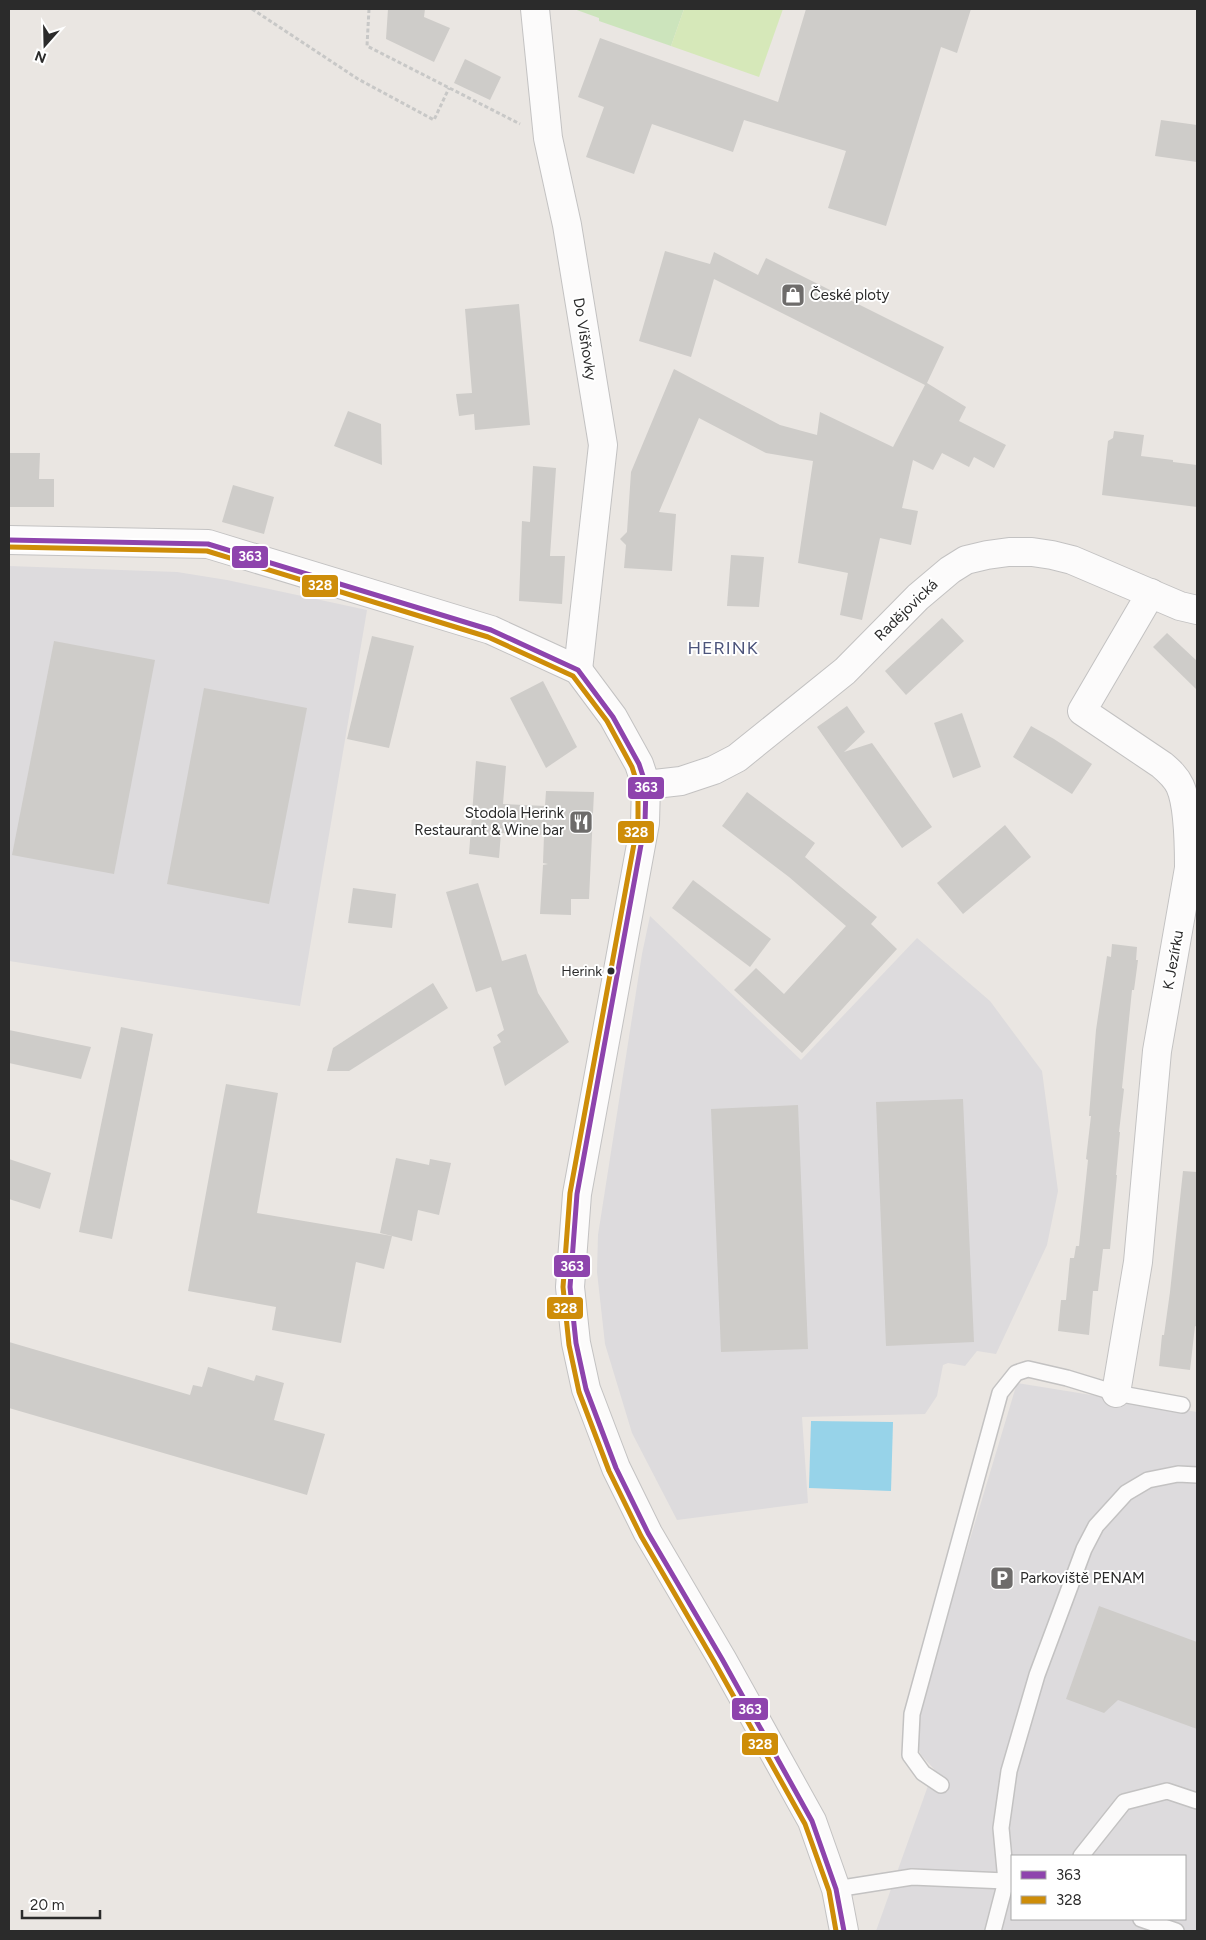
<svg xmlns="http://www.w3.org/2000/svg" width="1206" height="1940" viewBox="0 0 1206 1940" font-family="Figtree,sans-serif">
	<rect width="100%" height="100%" fill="#eae6e2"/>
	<!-- industrial -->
	<g fill="#dddbdd" fill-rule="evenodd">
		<path d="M 9,566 L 177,572 L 227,580 L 367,610 L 300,1006 L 9,961 Z"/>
		<path d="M 650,916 L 801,1060 L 917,938 L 990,1001 L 1042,1071 L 1058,1191 L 1047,1245 L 996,1354 L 977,1351 L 965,1366 L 948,1363 L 943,1365 L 937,1396 L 925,1414 L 802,1417 L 808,1503 L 677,1520 L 632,1433 L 605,1344 L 597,1272 L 598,1235 L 642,954 Z"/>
		<path d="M 1017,1383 L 1197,1412 L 1197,1931 L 876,1931 L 934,1769 L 921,1755 L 912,1732 ZM 1012,1856 L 1185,1856 L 1185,1919 L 1012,1919 Z"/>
	</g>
	<!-- green -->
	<path fill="#cce4bc" d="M 574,9 L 684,9 L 671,46 L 599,21 L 599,18 Z"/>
	<!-- pitch -->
	<path fill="#d6e8b9" d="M 684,9 L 783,9 L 759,77 L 671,46 Z"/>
	<!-- water -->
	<path fill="#97d3e9" d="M 811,1421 L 893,1422 L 891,1491 L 809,1488 Z"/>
	<!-- building -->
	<g fill="#ceccc9">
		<path d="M 388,9 L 425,9 L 424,17 L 450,28 L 434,62 L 386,39 Z"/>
		<path d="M 806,9 L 971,9 L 957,53 L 941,47 L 886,226 L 828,208 L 846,151 L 744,120 L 733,152 L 652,124 L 634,174 L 586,157 L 604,107 L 578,97 L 600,38 L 778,102 Z"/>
		<path d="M 465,59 L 501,77 L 490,100 L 454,83 Z"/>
		<path d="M 1161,120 L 1197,125 L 1197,162 L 1155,156 Z"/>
		<path d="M 665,251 L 710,264 L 714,252 L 758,275 L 766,258 L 944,347 L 927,383 L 966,407 L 959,421 L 1006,445 L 994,468 L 974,457 L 969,467 L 942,453 L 933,470 L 913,460 L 902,508 L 918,511 L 911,545 L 880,538 L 862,620 L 840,615 L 848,573 L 798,563 L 813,461 L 766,453 L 699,418 L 659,512 L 676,514 L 672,571 L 624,568 L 626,545 L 620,539 L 627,532 L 631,472 L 674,369 L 780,425 L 817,435 L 820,412 L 893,447 L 925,385 L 714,279 L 691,357 L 639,341 Z"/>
		<path d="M 519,304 L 530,425 L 475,430 L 474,414 L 459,416 L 456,394 L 472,393 L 465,309 Z"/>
		<path d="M 348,411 L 381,424 L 382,465 L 334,446 Z"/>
		<path d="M 1114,431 L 1144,435 L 1141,456 L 1173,460 L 1173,462 L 1197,465 L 1197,507 L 1102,495 L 1108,441 L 1113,438 Z"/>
		<path d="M 9,453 L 40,453 L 39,479 L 54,479 L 54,507 L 9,507 Z"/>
		<path d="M 533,466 L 556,468 L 550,556 L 565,556 L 562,604 L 519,601 L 522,521 L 530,522 Z"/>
		<path d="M 233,485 L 274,497 L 264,534 L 222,522 Z"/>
		<path d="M 731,555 L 764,557 L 759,607 L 727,606 Z"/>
		<path d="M 942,618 L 964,641 L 906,695 L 885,671 Z"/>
		<path d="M 1167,633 L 1197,661 L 1197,690 L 1153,647 Z"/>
		<path d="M 372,636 L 414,646 L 389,748 L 347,739 Z"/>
		<path d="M 54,641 L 155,660 L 114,874 L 12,855 Z"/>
		<path d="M 543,681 L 577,747 L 546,768 L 510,698 Z"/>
		<path d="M 204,688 L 307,708 L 269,904 L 167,884 Z"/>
		<path d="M 847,706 L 865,732 L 844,752 L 872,743 L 932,827 L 902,848 L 817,727 Z"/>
		<path d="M 962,713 L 981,767 L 953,778 L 934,723 Z"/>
		<path d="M 1031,726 L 1054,739 L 1092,764 L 1072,794 L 1013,757 Z"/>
		<path d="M 476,761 L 506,766 L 503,804 L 545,806 L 546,791 L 594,792 L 589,899 L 571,899 L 571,915 L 540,914 L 543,865 L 548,864 L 543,863 L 544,835 L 501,833 L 499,858 L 469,854 Z"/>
		<path d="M 747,792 L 815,843 L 805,857 L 877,917 L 871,924 L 897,949 L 802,1053 L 734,990 L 756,968 L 784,994 L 846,926 L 789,877 L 722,826 Z"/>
		<path d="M 1005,825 L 1031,857 L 963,914 L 937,883 Z"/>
		<path d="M 693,880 L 771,939 L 750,967 L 672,908 Z"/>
		<path d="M 478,883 L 502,961 L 526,954 L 538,993 L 569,1042 L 505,1086 L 493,1047 L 501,1042 L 497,1035 L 504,1030 L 491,987 L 476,992 L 446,892 Z"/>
		<path d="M 353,888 L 396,894 L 392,928 L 348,923 Z"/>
		<path d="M 1112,944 L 1137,947 L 1136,960 L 1138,960 L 1134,990 L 1132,990 L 1122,1088 L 1124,1089 L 1119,1132 L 1120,1132 L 1116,1175 L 1117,1175 L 1110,1249 L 1103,1249 L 1098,1291 L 1093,1291 L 1089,1335 L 1058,1331 L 1061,1300 L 1066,1300 L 1070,1258 L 1074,1258 L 1076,1246 L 1079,1246 L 1088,1160 L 1086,1159 L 1091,1116 L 1089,1116 L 1096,1030 L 1107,956 L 1111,957 Z"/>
		<path d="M 433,983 L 448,1008 L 349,1071 L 327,1071 L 333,1048 Z"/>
		<path d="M 121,1027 L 153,1034 L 112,1239 L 79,1232 Z"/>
		<path d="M 9,1030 L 91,1047 L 81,1079 L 9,1063 Z"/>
		<path d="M 226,1084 L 278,1093 L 257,1213 L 392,1236 L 384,1269 L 356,1262 L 341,1343 L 272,1330 L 276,1307 L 188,1291 Z"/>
		<path d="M 963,1099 L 974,1342 L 886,1346 L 876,1102 Z"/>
		<path d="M 798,1105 L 808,1349 L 721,1352 L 711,1109 Z"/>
		<path d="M 396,1158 L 429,1165 L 430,1159 L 451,1163 L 439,1215 L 418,1210 L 412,1241 L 380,1233 Z"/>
		<path d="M 9,1159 L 51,1173 L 40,1209 L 9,1199 Z"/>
		<path d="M 1183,1171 L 1197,1172 L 1197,1327 L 1195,1326 L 1190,1370 L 1159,1366 L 1162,1335 L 1164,1335 L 1170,1292 Z"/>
		<path d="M 9,1342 L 190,1395 L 193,1385 L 202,1387 L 208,1367 L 254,1381 L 256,1375 L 284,1383 L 274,1420 L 325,1434 L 307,1495 L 9,1408 Z"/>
		<path d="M 1099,1606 L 1197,1642 L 1197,1729 L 1118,1700 L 1104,1713 L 1066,1699 Z"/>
	</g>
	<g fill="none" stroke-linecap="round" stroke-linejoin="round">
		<!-- service casing -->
		<g stroke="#c3c2c2" stroke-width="18">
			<g id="service">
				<path d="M 941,1785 L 923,1773 L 910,1755 L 912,1714 L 1000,1393 L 1016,1373 L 1028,1369 L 1067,1378 L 1116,1393 L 1182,1405"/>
				<path d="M 1081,1856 L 1124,1802 L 1167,1791 L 1197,1801"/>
				<path d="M 836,1889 L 912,1877 L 1006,1881 L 1001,1828 L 1009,1771 L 1037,1675 L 1084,1549 L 1096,1526 L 1126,1493 L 1148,1480 L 1178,1474 L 1197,1475"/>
				<path d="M 1141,1919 L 1176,1931"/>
				<path d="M 993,1931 L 1006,1881 L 1012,1882"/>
			</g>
		</g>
		<!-- minor casing -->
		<g stroke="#c3c2c2" stroke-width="30">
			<g id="minor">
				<path d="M 535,9 L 548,138 L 567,225 L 603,445 L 578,670"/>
				<path d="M 1116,1393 L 1138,1262 L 1157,1051 L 1189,868 C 1189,845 1189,806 1180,786 C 1176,777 1169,771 1162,765 L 1082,711 L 1151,593"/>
			</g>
		</g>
		<!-- tertiary casing -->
		<g stroke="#c3c2c2" stroke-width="30">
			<g id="tertiary">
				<path d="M 9,540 L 208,544 L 491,630 L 578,670 L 613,717 L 639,764 L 646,785 L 645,823 L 577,1194 L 570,1287 L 576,1343 L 586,1389 L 616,1468 L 648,1533 L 722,1659 L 812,1821 L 836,1889 L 844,1931"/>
				<path d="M 646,785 L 681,781 L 714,770 L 737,758 L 845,671 L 918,597 L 950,570 L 966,560 L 987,555 L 1009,552 L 1032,552 L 1052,555 L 1072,560 L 1180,606 L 1197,610"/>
			</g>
		</g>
		<!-- path -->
		<g stroke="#c8c8c7" stroke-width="3" stroke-dasharray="4 2.5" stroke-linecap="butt">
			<path d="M 252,9 L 358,79 L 434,120 L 449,88"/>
			<path d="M 369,9 L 367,46 L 520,124"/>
		</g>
		<!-- service -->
		<use href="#service" stroke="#fcfbfb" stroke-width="15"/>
		<!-- minor -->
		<use href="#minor" stroke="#fcfbfb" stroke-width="28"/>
		<!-- tertiary -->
		<use href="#tertiary" stroke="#fcfbfb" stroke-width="28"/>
		<!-- bus-1 casing -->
		<g stroke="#fff" stroke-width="9">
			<path id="bus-1" d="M 9,540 L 208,544 L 491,630 L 578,670 L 613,717 L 639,764 L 646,785 L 645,823 L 577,1194 L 570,1287 L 576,1343 L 586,1389 L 616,1468 L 648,1533 L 722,1659 L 812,1821 L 836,1889 L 844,1931"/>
		</g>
		<!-- bus-2 casing -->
		<g stroke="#fff" stroke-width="9">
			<path id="bus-2" d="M 9,547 L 207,551 L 488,637 L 573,676 L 607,721 L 632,767 L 638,786 L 638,822 L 570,1193 L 563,1287 L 569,1345 L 579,1392 L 609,1471 L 641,1536 L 715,1663 L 805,1824 L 829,1891 L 836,1931"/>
		</g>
		<!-- bus-1 -->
		<use href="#bus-1" stroke="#8e44ad" stroke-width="5"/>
		<!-- bus-2 -->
		<use href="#bus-2" stroke="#ce8d09" stroke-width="5"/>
	</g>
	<!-- icons -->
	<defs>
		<g id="shop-square" transform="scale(1.25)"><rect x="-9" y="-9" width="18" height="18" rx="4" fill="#6e6c6b" stroke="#fff"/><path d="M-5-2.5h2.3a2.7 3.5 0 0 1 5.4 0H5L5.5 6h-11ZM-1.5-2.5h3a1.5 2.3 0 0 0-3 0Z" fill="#fff"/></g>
		<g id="restaurant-square" transform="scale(1.25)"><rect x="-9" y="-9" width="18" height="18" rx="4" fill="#6e6c6b" stroke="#fff"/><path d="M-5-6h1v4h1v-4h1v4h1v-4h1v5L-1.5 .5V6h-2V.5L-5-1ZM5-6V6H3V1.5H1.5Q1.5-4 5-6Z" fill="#fff"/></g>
		<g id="parking-square" transform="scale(1.25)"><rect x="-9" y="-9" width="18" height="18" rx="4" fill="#6e6c6b" stroke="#fff"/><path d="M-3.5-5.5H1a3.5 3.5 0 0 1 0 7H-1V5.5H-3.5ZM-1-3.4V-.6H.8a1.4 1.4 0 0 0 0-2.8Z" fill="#fff"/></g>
	</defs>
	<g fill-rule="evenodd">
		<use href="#shop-square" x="793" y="295"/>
		<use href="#restaurant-square" x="581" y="822"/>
		<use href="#parking-square" x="1002" y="1578"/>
	</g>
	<!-- markers -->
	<circle fill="#2b2b2b" stroke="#fff" stroke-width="2" cx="611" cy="971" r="4.5"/>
	<g text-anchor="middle" stroke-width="4" stroke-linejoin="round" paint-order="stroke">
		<!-- bus labels -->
		<g font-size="14" fill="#2b2b2b" stroke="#fff" text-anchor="end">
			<text x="602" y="976">Herink</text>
		</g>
		<!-- poi labels -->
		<g font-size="15" fill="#2b2b2b" stroke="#fff" text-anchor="start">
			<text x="810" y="300">České ploty</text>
			<text x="564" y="818" text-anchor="end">Stodola Herink<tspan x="564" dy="17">Restaurant &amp; Wine bar</tspan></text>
			<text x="1020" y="1583">Parkoviště PENAM</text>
		</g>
		<!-- street labels -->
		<g font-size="15" fill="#2b2b2b" stroke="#fff">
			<text transform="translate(585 339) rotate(81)" y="5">Do Višňovky</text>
			<text transform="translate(906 610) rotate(-44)" y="5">Radějovická</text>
			<text transform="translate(1173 960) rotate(-80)" y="5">K Jezírku</text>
		</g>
		<!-- quarter labels -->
		<g font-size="18" letter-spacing="1" fill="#4c547b" stroke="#fff">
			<text x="723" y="654">HERINK</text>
		</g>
	</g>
	<g stroke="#fff" stroke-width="2">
		<rect x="231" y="545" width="38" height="24" rx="5" fill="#8e44ad"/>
		<rect x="301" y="574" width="38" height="24" rx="5" fill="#ce8d09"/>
		<rect x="627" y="776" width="38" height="24" rx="5" fill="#8e44ad"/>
		<rect x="617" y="820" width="38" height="24" rx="5" fill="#ce8d09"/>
		<rect x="553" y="1254" width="38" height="24" rx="5" fill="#8e44ad"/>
		<rect x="546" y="1296" width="38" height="24" rx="5" fill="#ce8d09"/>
		<rect x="731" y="1697" width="38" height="24" rx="5" fill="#8e44ad"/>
		<rect x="741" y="1732" width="38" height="24" rx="5" fill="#ce8d09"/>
	</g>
	<g font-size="14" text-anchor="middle" font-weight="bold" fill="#fff">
		<text x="250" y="561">363</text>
		<text x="320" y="590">328</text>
		<text x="646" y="792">363</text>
		<text x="636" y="837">328</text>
		<text x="572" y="1271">363</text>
		<text x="565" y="1313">328</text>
		<text x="750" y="1714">363</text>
		<text x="760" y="1749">328</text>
	</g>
	<!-- border -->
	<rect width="1206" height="1940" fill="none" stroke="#2b2b2b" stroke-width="20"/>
	<!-- legend -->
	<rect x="1011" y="1855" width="175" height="65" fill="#ffffff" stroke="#aaaaaa"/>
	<rect x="1021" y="1871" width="25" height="8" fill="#8e44ad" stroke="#aaaaaa"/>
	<text x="1056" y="1880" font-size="15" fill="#2b2b2b">363</text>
	<rect x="1021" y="1896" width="25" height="8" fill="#ce8d09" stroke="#aaaaaa"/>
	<text x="1056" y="1905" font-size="15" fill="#2b2b2b">328</text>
	<!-- north arrow -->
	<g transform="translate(45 45) rotate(200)" stroke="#ffffff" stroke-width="4" paint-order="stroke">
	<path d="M0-4L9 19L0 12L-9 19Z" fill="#2b2b2b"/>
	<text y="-8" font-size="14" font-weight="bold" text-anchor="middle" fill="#2b2b2b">N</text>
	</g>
	<!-- scale -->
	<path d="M22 1910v8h78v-8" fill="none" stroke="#2b2b2b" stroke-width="2.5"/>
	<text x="30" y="1910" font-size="15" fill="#2b2b2b" stroke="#ffffff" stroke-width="4" paint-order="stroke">20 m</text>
</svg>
